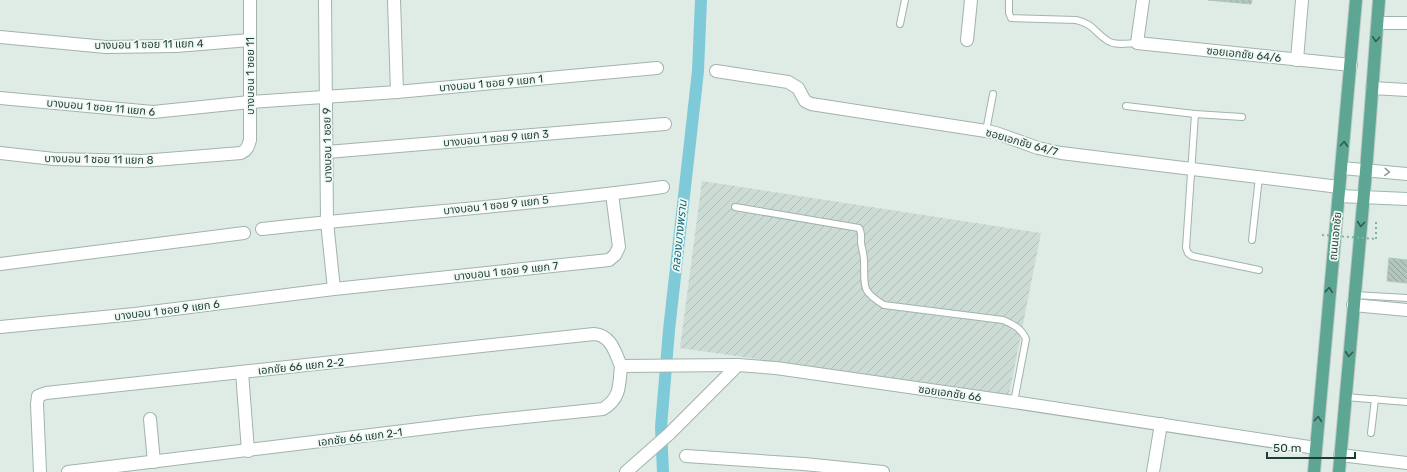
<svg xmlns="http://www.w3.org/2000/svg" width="1407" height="472" viewBox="0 0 1407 472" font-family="Rubik,'Noto Sans Thai',sans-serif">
	<defs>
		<pattern id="industrial-furrows" width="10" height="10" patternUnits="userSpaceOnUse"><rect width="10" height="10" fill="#ccdbd4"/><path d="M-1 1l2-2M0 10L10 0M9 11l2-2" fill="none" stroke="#afbdb7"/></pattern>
		<pattern id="building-back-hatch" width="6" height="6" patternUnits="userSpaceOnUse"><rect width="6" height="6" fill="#b3c6be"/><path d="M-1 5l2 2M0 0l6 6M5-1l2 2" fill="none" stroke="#91a29b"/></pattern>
	</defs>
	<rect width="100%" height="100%" fill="#deece5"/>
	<!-- industrial -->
	<path fill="url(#industrial-furrows)" d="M 702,181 L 1041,233 L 1009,395 L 680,348 Z"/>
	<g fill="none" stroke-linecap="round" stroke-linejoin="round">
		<!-- canal -->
		<path stroke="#7fcad8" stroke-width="12" d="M 663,472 L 661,427 L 669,330 L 698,71 L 701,0"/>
	</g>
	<!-- building -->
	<g fill="url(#building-back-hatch)" stroke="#b0c6bd">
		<path d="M 1208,0 L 1252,0 L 1251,4 Z"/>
		<path d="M 1389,258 L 1407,260 L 1407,283 L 1387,281 Z"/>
	</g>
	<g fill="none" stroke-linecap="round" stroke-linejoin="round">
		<!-- lane casing -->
		<g stroke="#a1b4ac" stroke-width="8">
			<g id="lane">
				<path d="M 1009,0 L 1009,13 L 1011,18 L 1076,20 C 1094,24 1094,32 1108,41 C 1116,46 1128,43 1137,43"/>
				<path d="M 900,24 L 905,0"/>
				<path d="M 1126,106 L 1195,114 L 1186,248 L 1188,253 L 1192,256 L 1259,270"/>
				<path d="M 1195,114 L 1242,117"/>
				<path d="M 986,131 L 993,94"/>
				<path d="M 735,207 L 859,228 C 862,232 861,237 861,243 C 862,249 864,255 864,261 C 865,287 860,290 884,305 L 1003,320 C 1014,325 1021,328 1026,339 L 1014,402"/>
				<path d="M 1252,240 L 1259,177"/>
				<path d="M 1354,295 L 1407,298"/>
				<path d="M 1345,397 L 1407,402"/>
				<path d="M 1371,433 L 1375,399"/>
			</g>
		</g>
		<!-- street casing -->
		<g stroke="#a1b4ac" stroke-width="14">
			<g id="street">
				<path d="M 325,0 L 327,222 L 334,289"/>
				<path d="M 394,0 L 397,92"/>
				<path d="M 1143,0 L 1137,43 L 1351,65"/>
				<path d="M 1377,23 L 1407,23"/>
				<path d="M 0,37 L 106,47 L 176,46 L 250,40"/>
				<path d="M 967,40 L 971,0"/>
				<path d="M 1297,60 L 1302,0"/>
				<path d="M 716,71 L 788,82 L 798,88 L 805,101 L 811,104 L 986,131 L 996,133 L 1038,148 L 1061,153 L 1339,187"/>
				<path d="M 1372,88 L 1407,90"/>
				<path d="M 0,98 L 153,112 L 250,102 L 397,92 L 657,68"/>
				<path d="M 327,152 L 665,124"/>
				<path d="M 0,153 L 54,159 L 142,161 L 241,153 C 247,150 248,147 250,140 L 250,0"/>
				<path d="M 262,229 C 396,214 530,205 663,187"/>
				<path d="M 0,264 L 244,233"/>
				<path d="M 1353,305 L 1407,310"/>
				<path d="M 0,327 L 135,314 L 334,289 L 609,260 L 615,255 L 619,247 L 612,194"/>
				<path d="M 621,366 L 738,365"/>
				<path d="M 242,372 L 248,451"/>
				<path d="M 150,419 L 154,462"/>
				<path d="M 1340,455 L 1407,463"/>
				<path d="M 686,456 L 804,464 L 883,472"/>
				<path d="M 40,472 L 37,404 L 38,396 L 46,393 L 594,334 C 611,335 615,352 621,366"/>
				<path d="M 68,472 L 477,422 L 603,409 C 621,398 619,385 621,366"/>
				<path d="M 626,472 L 669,434 L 738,365 L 776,368 L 1014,402 L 1316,448"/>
				<path d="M 1153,472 L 1161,424"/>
			</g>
		</g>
		<!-- secondary casing -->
		<g stroke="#9cb8ae" stroke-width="14">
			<g id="secondary">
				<path d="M 1342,168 L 1407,174"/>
				<path d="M 1339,196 L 1407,199"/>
			</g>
		</g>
		<!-- primary casing -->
		<g stroke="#c0c9c6" stroke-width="14">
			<g id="primary">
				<path d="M 1314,472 L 1356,0"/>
				<path d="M 1339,472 L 1366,171 L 1379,0"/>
			</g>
		</g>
		<!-- path -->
		<path stroke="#7bb3a1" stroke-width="2" stroke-dasharray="2 3" stroke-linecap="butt" d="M 1376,239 L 1376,221"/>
		<!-- lane -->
		<use href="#lane" stroke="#fff" stroke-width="6"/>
		<!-- street -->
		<use href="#street" stroke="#fff" stroke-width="12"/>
		<!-- secondary -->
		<use href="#secondary" stroke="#fff" stroke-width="12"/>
		<!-- primary -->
		<use href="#primary" stroke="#5da693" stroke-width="12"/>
		<!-- path-bridge -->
		<path stroke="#7bb3a1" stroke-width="2" stroke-dasharray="2 3" stroke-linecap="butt" d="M 1322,235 L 1376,239"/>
	</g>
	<!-- one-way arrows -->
	<defs><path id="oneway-chevron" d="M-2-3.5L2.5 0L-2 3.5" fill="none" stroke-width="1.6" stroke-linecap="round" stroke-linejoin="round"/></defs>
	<g stroke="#315c50">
		<use href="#oneway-chevron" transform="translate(1376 39) rotate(94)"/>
		<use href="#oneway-chevron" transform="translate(1344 144) rotate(-85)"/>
		<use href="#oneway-chevron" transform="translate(1361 224) rotate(95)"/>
		<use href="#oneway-chevron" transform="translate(1329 290) rotate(-84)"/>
		<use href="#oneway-chevron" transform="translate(1349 354) rotate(95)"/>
		<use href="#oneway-chevron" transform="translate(1318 419) rotate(-85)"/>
	</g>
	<use stroke="#8e9e9a" href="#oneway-chevron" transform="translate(1387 172) rotate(4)"/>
	<g text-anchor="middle" stroke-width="3.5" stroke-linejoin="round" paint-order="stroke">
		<!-- street labels -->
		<g font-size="11" fill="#1e3d34" stroke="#eff8f3">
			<text transform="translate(149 44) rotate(-1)" y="4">บางบอน 1 ซอย 11 แยก 4</text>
			<text transform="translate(1244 54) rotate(6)" y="4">ซอยเอกชัย 64/6</text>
			<text transform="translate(250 76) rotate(-90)" y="4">บางบอน 1 ซอย 11</text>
			<text transform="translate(491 83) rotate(-5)" y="4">บางบอน 1 ซอย 9 แยก 1</text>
			<text transform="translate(101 107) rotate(5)" y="4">บางบอน 1 ซอย 11 แยก 6</text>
			<text transform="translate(496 138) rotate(-5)" y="4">บางบอน 1 ซอย 9 แยก 3</text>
			<text transform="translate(1022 142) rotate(16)" y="4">ซอยเอกชัย 64/7</text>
			<text transform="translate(327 145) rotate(-91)" y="4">บางบอน 1 ซอย 9</text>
			<text transform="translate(99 159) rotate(1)" y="4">บางบอน 1 ซอย 11 แยก 8</text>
			<text transform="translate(496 205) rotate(-6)" y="4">บางบอน 1 ซอย 9 แยก 5</text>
			<text transform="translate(1335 236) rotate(-84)" y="4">ถนนเอกชัย</text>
			<text transform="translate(506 271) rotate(-6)" y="4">บางบอน 1 ซอย 9 แยก 7</text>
			<text transform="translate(167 310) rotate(-7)" y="4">บางบอน 1 ซอย 9 แยก 6</text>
			<text transform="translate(301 366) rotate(-6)" y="4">เอกชัย 66 แยก 2-2</text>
			<text transform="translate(950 393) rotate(8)" y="4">ซอยเอกชัย 66</text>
			<text transform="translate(360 437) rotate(-7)" y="4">เอกชัย 66 แยก 2-1</text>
		</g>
		<!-- water labels -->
		<g font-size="12" font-style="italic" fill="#126c7f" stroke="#eff8f3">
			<text transform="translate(679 236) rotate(-84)" y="4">คลองบางพราน</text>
		</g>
	</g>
	<!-- scale -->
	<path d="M1267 452v6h88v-6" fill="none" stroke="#1e3d34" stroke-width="2"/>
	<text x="1273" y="452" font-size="12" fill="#1e3d34" stroke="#eff8f3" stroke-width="3" paint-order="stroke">50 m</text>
</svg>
